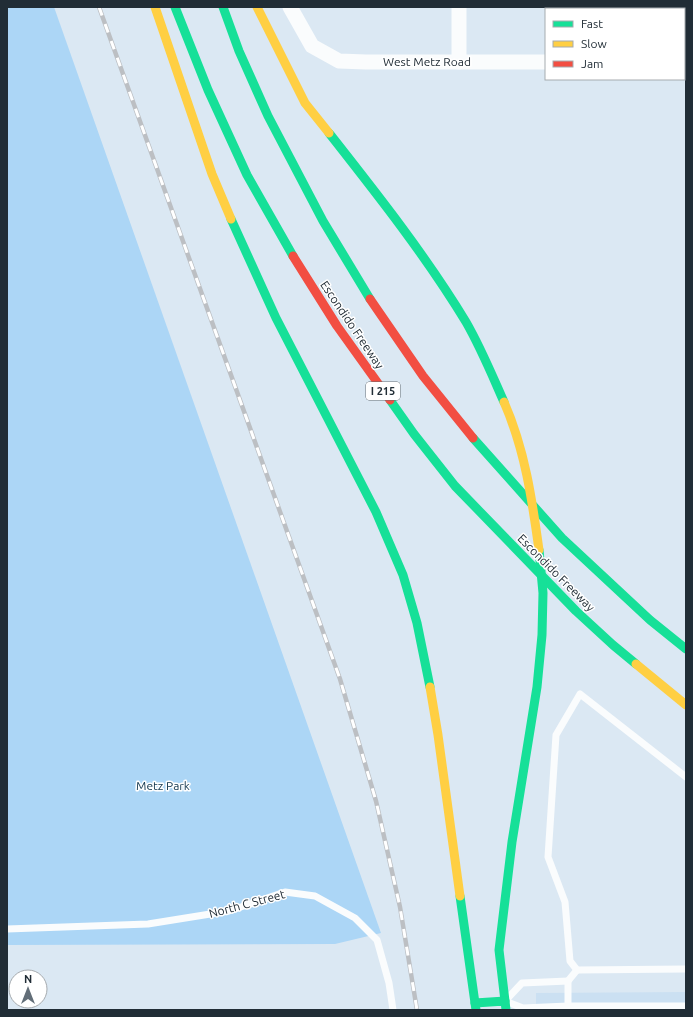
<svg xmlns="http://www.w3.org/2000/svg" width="693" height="1017" viewBox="0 0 693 1017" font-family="Ubuntu,sans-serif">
	<rect width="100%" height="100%" fill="#dbe8f3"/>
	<!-- built -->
	<path fill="#cbe0f2" d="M 686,992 L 686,1010 L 536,1010 L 536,993 Z"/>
	<!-- green -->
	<path fill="#acd6f6" d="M 7,7 L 54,7 L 381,933 L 335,944 L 7,945 Z"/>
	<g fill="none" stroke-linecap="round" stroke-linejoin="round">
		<!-- lane -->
		<g stroke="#fafcfd" stroke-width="7">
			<path d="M 591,9 L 591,7"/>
			<path d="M 686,777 L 580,694 L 556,735 L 548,857 L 565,902 L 570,961 L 577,970 L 686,969"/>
			<path d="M 7,929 L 148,924 L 229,911 L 285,892 L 315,896 L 355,918 L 377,940 L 389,983 L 393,1010"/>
			<path d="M 568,981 L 522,983 L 505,1001 L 523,1008 L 568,1006 L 686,1006"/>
			<path d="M 568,1006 L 568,981 L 577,970"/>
		</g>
		<!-- street -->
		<g stroke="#fafcfd" stroke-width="15">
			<path d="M 290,7 L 312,46 L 339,61 L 366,62 L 546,62"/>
			<path d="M 459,7 L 459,62"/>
			<path d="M 684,60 L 686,60"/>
		</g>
		<!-- fast -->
		<g stroke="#16e098" stroke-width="9">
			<path d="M 175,7 L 208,90 L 247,175 L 293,256"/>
			<path d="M 223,7 L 239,51 L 268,116 L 323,221 L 370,299"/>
			<path d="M 329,133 C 377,194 426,256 466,322 C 481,348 492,375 504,402"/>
			<path d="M 231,219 L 276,318 L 376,512 L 403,575 L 417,623 L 430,687"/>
			<path d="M 390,400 L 414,434 L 455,486 L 576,611 L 613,645 L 636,664"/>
			<path d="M 473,438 L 562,538 L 650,620 L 686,649"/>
			<path d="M 460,896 L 475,1003"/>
			<path d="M 505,1001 L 499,950 L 512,842 L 537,687 L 542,635 L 543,593 L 539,550"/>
			<path d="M 476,1010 L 475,1003 L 505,1001 L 506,1010"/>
		</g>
		<!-- slow -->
		<g stroke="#ffcf43" stroke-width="9">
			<path d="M 155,7 L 212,174 L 231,219"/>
			<path d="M 257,7 L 305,103 L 329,133"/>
			<path d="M 504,402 C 525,450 532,499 539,550"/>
			<path d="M 636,664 L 686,705"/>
			<path d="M 430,687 L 438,735 L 460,896"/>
		</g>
		<!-- jam -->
		<g stroke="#f24e42" stroke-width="9">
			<path d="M 293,256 L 337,326 L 390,400"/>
			<path d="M 370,299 L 423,376 L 473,438"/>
		</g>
		<!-- rail casing -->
		<g stroke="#bcbfc3" stroke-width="4.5">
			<path id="rail" d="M 99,7 L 340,679 L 376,801 L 400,907 L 417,1010"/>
		</g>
		<!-- rail -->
		<use href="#rail" stroke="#fff" stroke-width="3" stroke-dasharray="9" stroke-linecap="butt"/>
	</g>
	<g text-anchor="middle" stroke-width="3" stroke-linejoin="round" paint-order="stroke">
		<!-- shield labels -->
		<rect fill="#fff" stroke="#646c72" stroke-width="1" x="366" y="382" width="34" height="18" rx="3"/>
		<g font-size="11" font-weight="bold" fill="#212d36">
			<text x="383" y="395">I 215</text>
		</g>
		<!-- street labels -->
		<g font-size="12" fill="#212d36" stroke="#fff">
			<text x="427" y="66">West Metz Road</text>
			<text transform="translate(352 325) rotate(56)" y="4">Escondido Freeway</text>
			<text transform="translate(556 573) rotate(45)" y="4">Escondido Freeway</text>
			<text transform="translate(247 904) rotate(-15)" y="4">North C Street</text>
		</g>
		<!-- park labels -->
		<g font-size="12" fill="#10354d" stroke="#fff">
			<text x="163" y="790">Metz Park</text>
		</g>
	</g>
	<!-- border -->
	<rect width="693" height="1017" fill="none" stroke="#212d36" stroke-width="16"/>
	<!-- legend -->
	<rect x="545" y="8" width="140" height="72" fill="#ffffff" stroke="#a6abaf"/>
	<rect x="553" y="21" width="20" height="6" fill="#16e098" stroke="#a6abaf"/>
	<text x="581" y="28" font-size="12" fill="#212d36">Fast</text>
	<rect x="553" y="41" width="20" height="6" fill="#ffcf43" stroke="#a6abaf"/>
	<text x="581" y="48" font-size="12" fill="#212d36">Slow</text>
	<rect x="553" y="61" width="20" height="6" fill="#f24e42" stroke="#a6abaf"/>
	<text x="581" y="68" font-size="12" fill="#212d36">Jam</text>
	<!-- north arrow -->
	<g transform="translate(28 989)"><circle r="19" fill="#ffffff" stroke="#a6abaf"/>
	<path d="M0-3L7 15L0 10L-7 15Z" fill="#626e78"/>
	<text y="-6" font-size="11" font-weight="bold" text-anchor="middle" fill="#212d36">N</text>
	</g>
</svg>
